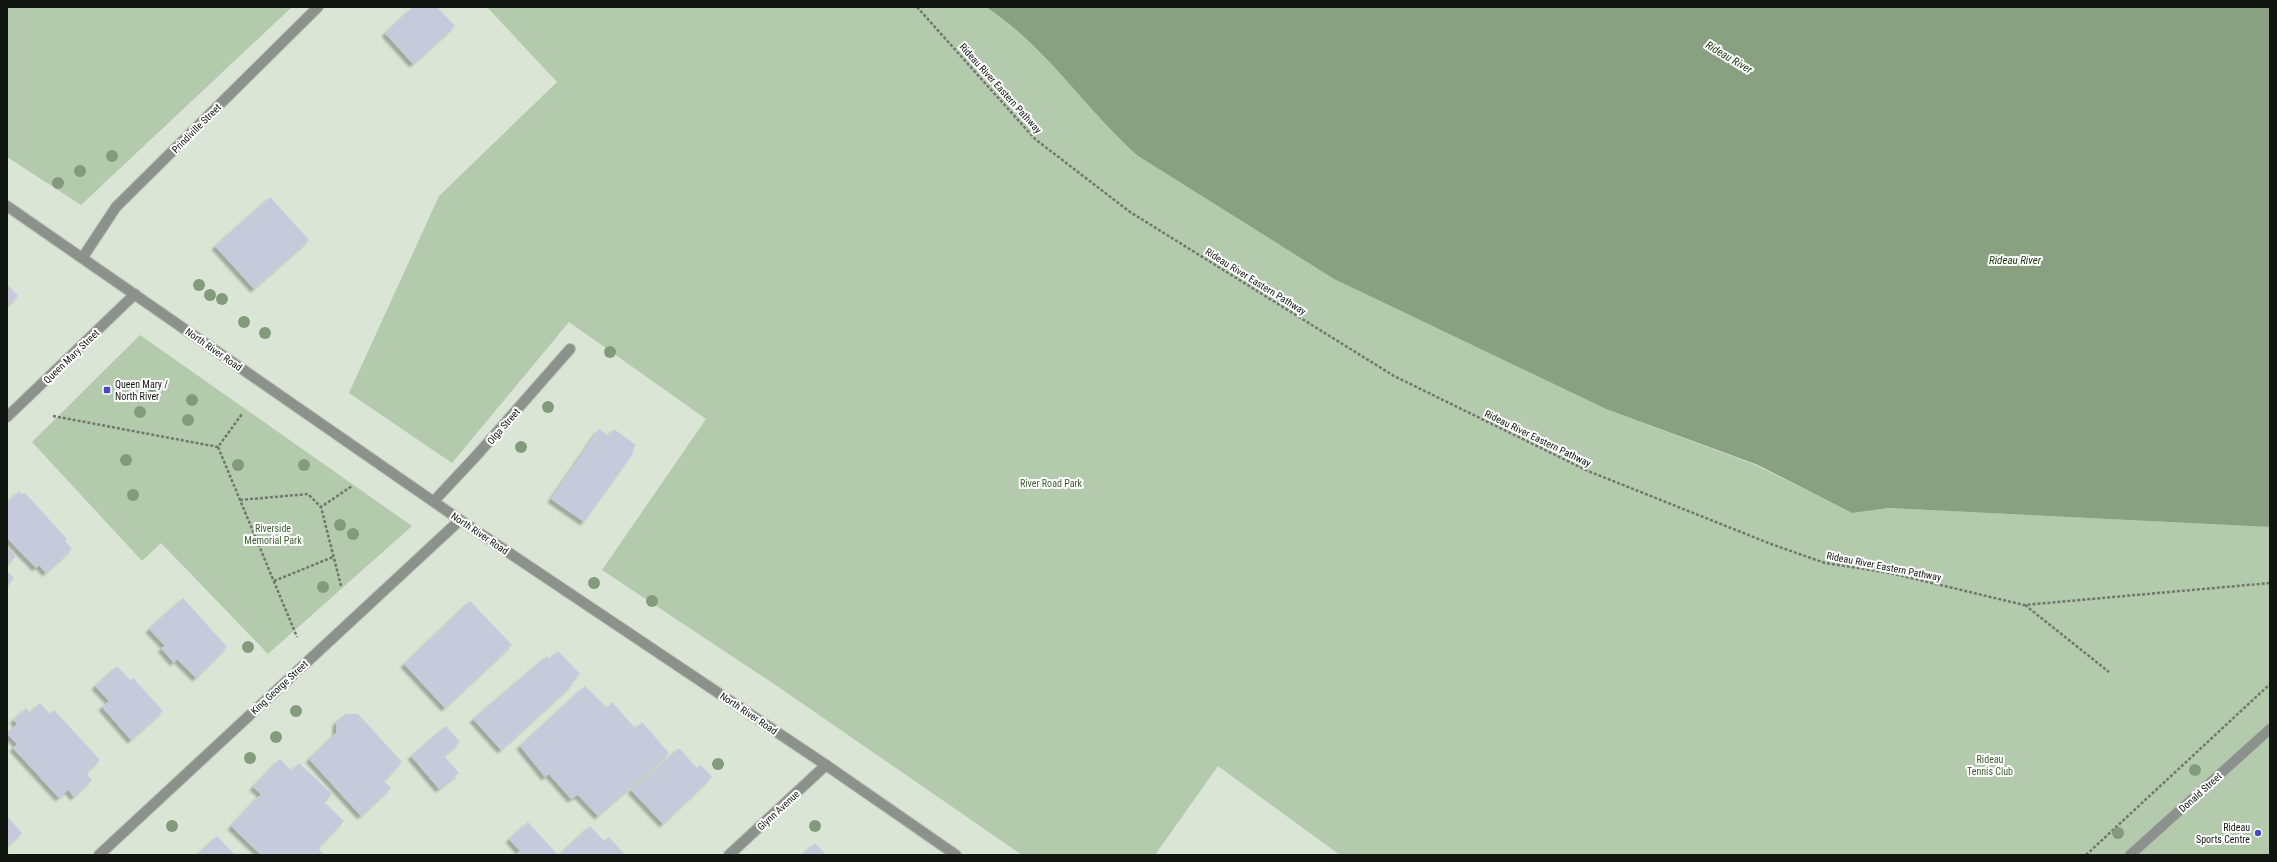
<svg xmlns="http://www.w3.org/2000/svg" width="2277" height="862" viewBox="0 0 2277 862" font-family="'Roboto Condensed',sans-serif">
	<defs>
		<filter id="shadow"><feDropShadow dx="-3.5" dy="3.5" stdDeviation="1" flood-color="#0004"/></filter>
	</defs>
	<rect width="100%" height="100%" fill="#dae5d6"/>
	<!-- green -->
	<g fill="#b4caad">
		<path d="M 7,7 L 292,7 L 81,205 L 7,157 Z"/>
		<path d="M 487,7 L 986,7 C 1046,46 1085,109 1138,156 L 1334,279 L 1606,409 L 1758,466 L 1852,513 L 1889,508 L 2270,527 L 2270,855 L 1340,855 L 1218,766 L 1155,855 L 1022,855 L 777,686 L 602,570 L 706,419 L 569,322 L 452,463 L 349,393 L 439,196 L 557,82 Z"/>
		<path d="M 140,335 L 412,526 L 268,654 L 161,543 L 142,561 L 32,442 Z"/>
	</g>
	<!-- water -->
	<path fill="#89a081" d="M 986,7 L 2270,7 L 2270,527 L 1889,508 L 1852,513 L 1758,465 L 1606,409 L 1334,279 L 1138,156 C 1085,109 1046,46 986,7 Z"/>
	<!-- building -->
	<g fill="#c7cadb" filter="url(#shadow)">
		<path d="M 413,7 L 437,7 L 455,26 L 413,64 L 385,33 Z"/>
		<path d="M 270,197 L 309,240 L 254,289 L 215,246 Z"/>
		<path d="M 7,284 L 18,296 L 7,307 Z"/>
		<path d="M 599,429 L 609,436 L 614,429 L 636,445 L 632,451 L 634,452 L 584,522 L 551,499 Z"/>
		<path d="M 19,491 L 22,494 L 25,493 L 67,539 L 65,541 L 72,549 L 46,573 L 39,565 L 36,568 L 7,538 L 7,503 Z"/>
		<path d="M 7,546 L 16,556 L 7,565 Z"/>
		<path d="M 7,571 L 14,578 L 7,587 Z"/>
		<path d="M 183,598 L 227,647 L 196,678 L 177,659 L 174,663 L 161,648 L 165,646 L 149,629 Z"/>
		<path d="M 470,601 L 512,645 L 445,708 L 404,664 Z"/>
		<path d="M 558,651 L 580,674 L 571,682 L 573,684 L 501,750 L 473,719 L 547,656 L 549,659 Z"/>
		<path d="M 117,666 L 130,680 L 133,678 L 163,711 L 131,740 L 102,707 L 109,701 L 95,686 Z"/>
		<path d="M 585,686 L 607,708 L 612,702 L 636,729 L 642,722 L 669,753 L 598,816 L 578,795 L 571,799 L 549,774 L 545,777 L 520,746 Z"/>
		<path d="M 40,703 L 50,714 L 54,710 L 100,760 L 86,773 L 92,780 L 74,797 L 68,790 L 59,798 L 13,748 L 17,744 L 7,734 L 17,724 L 13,720 L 26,708 L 30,713 Z"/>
		<path d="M 346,714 L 358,714 L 402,762 L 384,781 L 391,788 L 361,816 L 309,759 L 336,733 L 336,722 Z"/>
		<path d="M 446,726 L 460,742 L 444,756 L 459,773 L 439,789 L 411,756 Z"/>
		<path d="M 679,748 L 697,768 L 701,765 L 712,777 L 663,824 L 631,790 Z"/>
		<path d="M 280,759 L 292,771 L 299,763 L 332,794 L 324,802 L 344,821 L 318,848 L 325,855 L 261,855 L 231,826 L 261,794 L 253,787 Z"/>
		<path d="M 7,816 L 22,833 L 7,847 Z"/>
		<path d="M 528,822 L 558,855 L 515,855 L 520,851 L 509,839 Z"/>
		<path d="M 590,826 L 604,841 L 609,837 L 625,855 L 563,855 L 561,853 Z"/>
		<path d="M 217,836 L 235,855 L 197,855 Z"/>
		<path d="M 815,843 L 826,855 L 802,855 Z"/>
	</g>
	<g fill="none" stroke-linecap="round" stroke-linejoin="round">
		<!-- minor casing -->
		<g stroke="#b6c0b3" stroke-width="12">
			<g id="minor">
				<path d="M 7,206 L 460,520 L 826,765 L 956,855"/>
				<path d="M 83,257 L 116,207 L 318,7"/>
				<path d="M 7,417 L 135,294"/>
				<path d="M 434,501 L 477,455 L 570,349"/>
				<path d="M 99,855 L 460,520"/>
				<path d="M 729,855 L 826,765"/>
				<path d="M 2130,855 L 2270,729"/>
			</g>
		</g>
		<!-- path -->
		<g stroke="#70776d" stroke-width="2.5" stroke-dasharray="3 2" stroke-linecap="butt">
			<path d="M 917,7 L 1035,139 L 1130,212 L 1394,376 L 1588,471 L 1771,544 L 1825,563 L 1890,573 L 2024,605 L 2270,583"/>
			<path d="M 53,416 L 218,447 L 242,414"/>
			<path d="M 218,447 L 297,637"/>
			<path d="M 240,500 L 308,494 L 321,507"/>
			<path d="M 274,581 L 333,557"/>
			<path d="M 341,586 L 321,507 L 352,486"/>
			<path d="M 2025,605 L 2109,672"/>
			<path d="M 2086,855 L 2270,684"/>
		</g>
		<!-- minor -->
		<use href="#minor" stroke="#8c918b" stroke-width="10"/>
	</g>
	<!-- trees -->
	<g fill="#839b7a">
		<circle cx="112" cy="156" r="6"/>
		<circle cx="80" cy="171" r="6"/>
		<circle cx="58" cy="183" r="6"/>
		<circle cx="199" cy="285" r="6"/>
		<circle cx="210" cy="295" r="6"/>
		<circle cx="222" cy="299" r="6"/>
		<circle cx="244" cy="322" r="6"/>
		<circle cx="265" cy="333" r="6"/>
		<circle cx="610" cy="352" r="6"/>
		<circle cx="152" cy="386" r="6"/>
		<circle cx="192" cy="400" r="6"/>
		<circle cx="548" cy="407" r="6"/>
		<circle cx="140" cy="412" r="6"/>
		<circle cx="188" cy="420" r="6"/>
		<circle cx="521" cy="447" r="6"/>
		<circle cx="126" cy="460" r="6"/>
		<circle cx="238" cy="465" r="6"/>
		<circle cx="304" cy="465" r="6"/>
		<circle cx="133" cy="495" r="6"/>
		<circle cx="340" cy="525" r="6"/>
		<circle cx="353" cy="534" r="6"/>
		<circle cx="594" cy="583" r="6"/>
		<circle cx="323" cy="587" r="6"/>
		<circle cx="652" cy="601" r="6"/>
		<circle cx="248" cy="647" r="6"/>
		<circle cx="296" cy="711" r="6"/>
		<circle cx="276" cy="737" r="6"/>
		<circle cx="250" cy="758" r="6"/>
		<circle cx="718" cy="764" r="6"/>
		<circle cx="2195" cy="770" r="6"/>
		<circle cx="172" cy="826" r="6"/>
		<circle cx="815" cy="826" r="6"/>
		<circle cx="2118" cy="833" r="6"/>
	</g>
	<!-- markers -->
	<g fill="#4b4bc1" stroke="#fff" stroke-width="1.5">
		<rect x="103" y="386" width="8" height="8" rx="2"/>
		<circle cx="2258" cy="833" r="4"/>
	</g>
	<g text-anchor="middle" stroke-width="4" stroke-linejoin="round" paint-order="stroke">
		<!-- street labels -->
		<g font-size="10" fill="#121611" stroke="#fff">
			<text transform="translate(1001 88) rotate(48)" y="4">Rideau River Eastern Pathway</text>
			<text transform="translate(196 128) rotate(-45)" y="4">Prindiville Street</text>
			<text transform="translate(1256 281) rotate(32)" y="4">Rideau River Eastern Pathway</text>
			<text transform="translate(214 349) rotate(35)" y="4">North River Road</text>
			<text transform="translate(71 356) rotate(-44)" y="4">Queen Mary Street</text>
			<text transform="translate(503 426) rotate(-49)" y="4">Olga Street</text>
			<text transform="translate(1538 438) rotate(26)" y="4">Rideau River Eastern Pathway</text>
			<text transform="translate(480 533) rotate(34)" y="4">North River Road</text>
			<text transform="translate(1884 566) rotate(11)" y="4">Rideau River Eastern Pathway</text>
			<text transform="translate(279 687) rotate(-43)" y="4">King George Street</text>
			<text transform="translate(749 713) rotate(34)" y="4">North River Road</text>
			<text transform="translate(2200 792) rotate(-42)" y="4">Donald Street</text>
			<text transform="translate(778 810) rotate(-43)" y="4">Glynn Avenue</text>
		</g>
		<!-- poi labels -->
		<g font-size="10" fill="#121611" stroke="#fff" text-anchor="start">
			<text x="115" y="388">Queen Mary /<tspan x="115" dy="12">North River</tspan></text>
			<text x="2250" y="831" text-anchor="end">Rideau<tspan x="2250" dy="12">Sports Centre</tspan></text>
		</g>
		<!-- park labels -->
		<g font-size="10" fill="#3c5e2f" stroke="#fff">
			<text x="1051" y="487">River Road Park</text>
			<text x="273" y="532">Riverside<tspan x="273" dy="12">Memorial Park</tspan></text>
			<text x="1990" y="763">Rideau<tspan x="1990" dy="12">Tennis Club</tspan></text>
		</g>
		<!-- water labels -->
		<g font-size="11" font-style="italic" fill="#173809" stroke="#fff">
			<text transform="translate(1729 57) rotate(31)" y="4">Rideau River</text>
			<text x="2015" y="264">Rideau River</text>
		</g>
	</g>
	<!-- border -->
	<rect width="2277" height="862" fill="none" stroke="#121611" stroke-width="16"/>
</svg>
